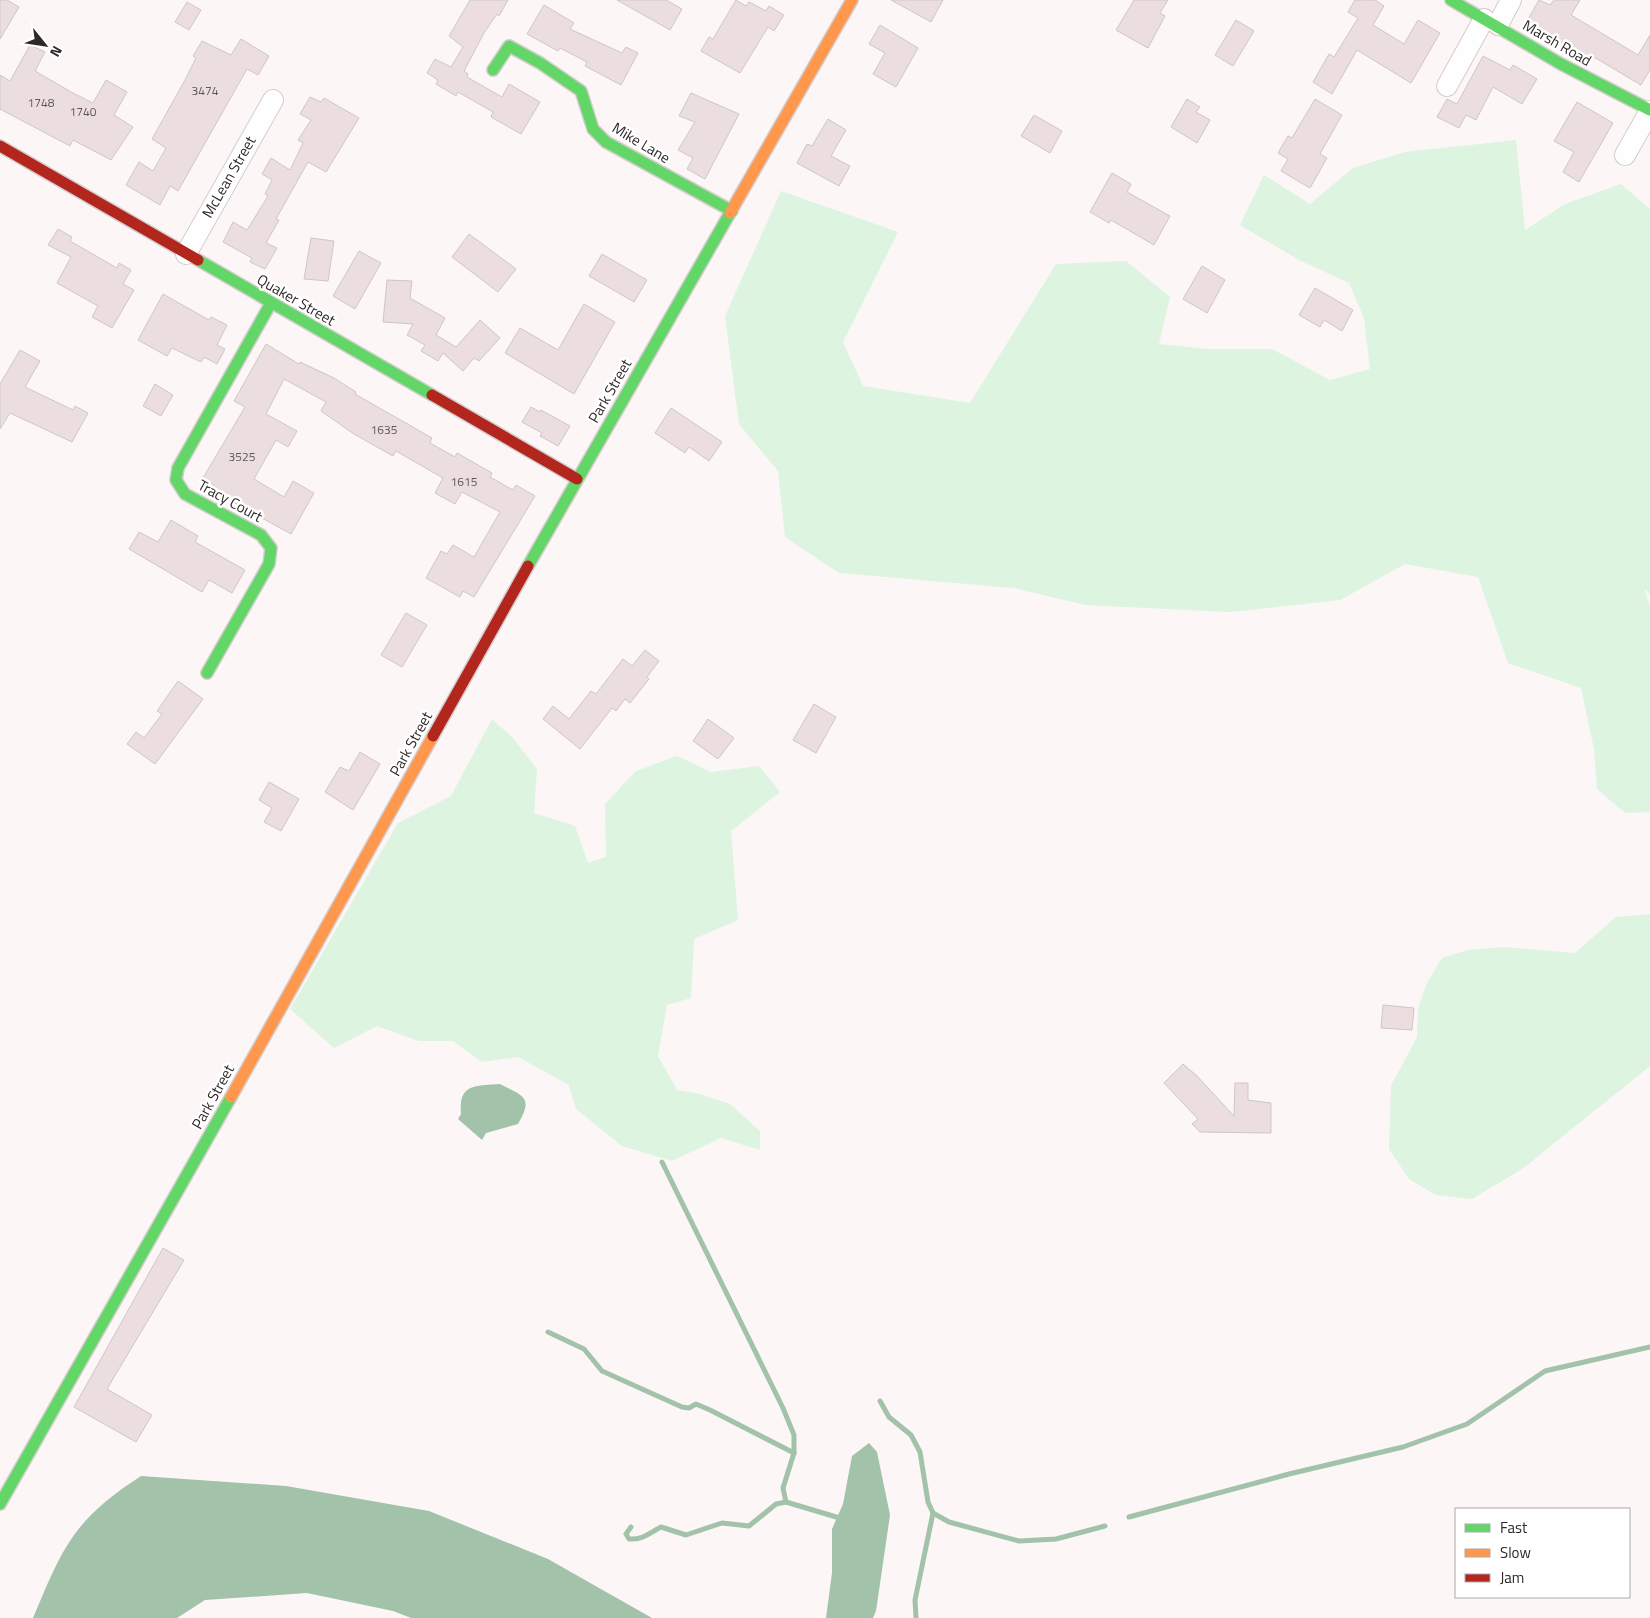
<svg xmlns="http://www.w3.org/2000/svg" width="1650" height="1618" viewBox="0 0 1650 1618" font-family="'Titillium Web',sans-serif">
	<rect width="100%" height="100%" fill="#fcf6f6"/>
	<!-- green -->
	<g fill="#dcf4e0">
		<path d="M 1516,140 L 1525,230 L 1565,204 L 1621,184 L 1650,209 L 1650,594 L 1644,589 L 1650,606 L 1650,812 L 1625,813 L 1597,789 L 1594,749 L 1581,688 L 1508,663 L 1478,577 L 1405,564 L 1340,600 L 1230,612 L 1085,605 L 1014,588 L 839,573 L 785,537 L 778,471 L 739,424 L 725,316 L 781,191 L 898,232 L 843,342 L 863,386 L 970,403 L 1056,264 L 1126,261 L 1170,297 L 1159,344 L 1207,349 L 1272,349 L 1330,380 L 1370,369 L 1364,318 L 1349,283 L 1299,260 L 1240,225 L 1264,175 L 1310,204 L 1353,168 L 1405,152 Z"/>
		<path d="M 492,719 L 512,737 L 537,769 L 534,813 L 575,826 L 588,863 L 606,857 L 605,804 L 636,771 L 677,756 L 711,772 L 759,766 L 780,792 L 731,831 L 738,920 L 694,939 L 691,998 L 667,1005 L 658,1056 L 677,1090 L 696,1093 L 730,1104 L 760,1131 L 760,1150 L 721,1138 L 672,1161 L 622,1146 L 576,1109 L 569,1085 L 518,1057 L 482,1062 L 453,1041 L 419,1041 L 377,1026 L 334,1048 L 290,1009 L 398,823 L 451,796 Z"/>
		<path d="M 1650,914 L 1650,1066 L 1522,1169 L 1472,1199 L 1436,1195 L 1409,1179 L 1389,1149 L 1391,1086 L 1417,1037 L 1418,1009 L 1427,983 L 1442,958 L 1468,950 L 1503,947 L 1575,953 L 1616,917 Z"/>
	</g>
	<!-- water -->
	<g fill="#a3c2aa">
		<path d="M 500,1084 C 523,1096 534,1097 518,1124 L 486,1133 L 482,1140 L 458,1119 L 461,1114 C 458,1083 476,1086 500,1084 Z"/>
		<path d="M 869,1443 L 877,1452 L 890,1515 L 876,1611 L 873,1618 L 826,1618 L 832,1573 L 832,1529 L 843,1504 L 852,1456 Z"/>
		<path d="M 141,1476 L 286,1486 L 429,1511 L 548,1559 L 652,1618 L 411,1618 L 393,1611 L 307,1593 L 205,1600 L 177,1618 L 33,1618 C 63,1547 73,1520 141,1476 Z"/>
	</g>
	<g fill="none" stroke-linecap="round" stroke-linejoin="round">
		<!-- stream -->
		<g stroke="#a3c2aa" stroke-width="5">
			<path d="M 662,1162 L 783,1408 L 794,1435 L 794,1453 L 783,1488 L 786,1502 L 843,1519"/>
			<path d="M 548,1332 L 584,1349 L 602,1371 L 682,1407 L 689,1408 L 696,1404 L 710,1410 L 794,1453"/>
			<path d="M 880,1401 L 889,1417 L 911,1435 L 920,1452 L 928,1502 L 933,1513 L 949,1522 L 1019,1541 L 1056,1539 L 1105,1526"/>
			<path d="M 1129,1517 L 1289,1474 L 1403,1447 L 1467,1424 L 1545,1371 L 1650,1347"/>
			<path d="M 631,1527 L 626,1534 L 629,1539 C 643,1540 649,1533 661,1527 L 686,1535 L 722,1523 L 749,1526 L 776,1504 L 786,1502"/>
			<path d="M 916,1618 L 915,1600 L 933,1513"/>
		</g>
	</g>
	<!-- building -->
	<g fill="#ecdede" stroke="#cdc7c7">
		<path d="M 0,0 L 7,0 L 19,7 L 0,39 Z"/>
		<path d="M 470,0 L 508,0 L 499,16 L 497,14 L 484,33 L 464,71 L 468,74 L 467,77 L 502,97 L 509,84 L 540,102 L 521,134 L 491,117 L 493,112 L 458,92 L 456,96 L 436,84 L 438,80 L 427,73 L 435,59 L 451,67 L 463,47 L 449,36 Z"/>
		<path d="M 617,0 L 666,0 L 682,9 L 670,30 Z"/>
		<path d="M 736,0 L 746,6 L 749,2 L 766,11 L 769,6 L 784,15 L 774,31 L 768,27 L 740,73 L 701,51 L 709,37 L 713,39 Z"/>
		<path d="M 891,0 L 943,0 L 931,22 Z"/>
		<path d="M 1134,0 L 1168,0 L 1160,13 L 1165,16 L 1148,48 L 1116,30 Z"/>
		<path d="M 1355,0 L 1375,0 L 1384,6 L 1373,25 L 1404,44 L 1418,20 L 1440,33 L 1411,83 L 1357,50 L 1332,94 L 1313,82 L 1329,54 L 1334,57 L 1358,18 L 1348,12 Z"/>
		<path d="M 1539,0 L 1550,5 L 1554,0 L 1580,0 L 1571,15 L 1638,55 L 1650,35 L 1650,70 L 1641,85 L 1594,57 L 1591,62 L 1569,51 L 1571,48 L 1527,21 Z"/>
		<path d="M 187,2 L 201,10 L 189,30 L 175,22 Z"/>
		<path d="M 544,5 L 574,23 L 570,29 L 622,53 L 626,47 L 638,53 L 621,85 L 585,66 L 587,62 L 560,48 L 558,51 L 527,34 Z"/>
		<path d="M 1236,20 L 1254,31 L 1233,66 L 1215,55 Z"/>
		<path d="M 880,25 L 918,48 L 896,87 L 873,74 L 885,53 L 869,44 Z"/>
		<path d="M 241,39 L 269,56 L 258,75 L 247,69 L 178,191 L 170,186 L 160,205 L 126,185 L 139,162 L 153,171 L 166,148 L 152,139 L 185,80 L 196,58 L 193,56 L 202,41 L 231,55 Z"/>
		<path d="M 30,45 L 45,52 L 35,71 L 73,93 L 93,103 L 106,80 L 127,92 L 114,115 L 133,127 L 111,160 L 73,140 L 70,146 L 0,109 L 0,75 L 10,81 Z"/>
		<path d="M 1483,56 L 1510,70 L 1513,65 L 1537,79 L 1522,104 L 1493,87 L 1476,120 L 1466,115 L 1459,128 L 1437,117 L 1447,99 L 1457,104 Z"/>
		<path d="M 691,93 L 739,114 L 705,179 L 687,169 L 693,158 L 678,150 L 695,122 L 679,116 Z"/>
		<path d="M 310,97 L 321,102 L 324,98 L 359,118 L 326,172 L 308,162 L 276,219 L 279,220 L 266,243 L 277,248 L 265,269 L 250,262 L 252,258 L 223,242 L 233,222 L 247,230 L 268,196 L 265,194 L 272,180 L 262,174 L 271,158 L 290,170 L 303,143 L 298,140 L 311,120 L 300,114 Z"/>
		<path d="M 1187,99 L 1200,107 L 1196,112 L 1210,120 L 1197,143 L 1171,127 Z"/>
		<path d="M 1315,99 L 1342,115 L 1320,154 L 1327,158 L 1310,188 L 1281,171 L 1288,159 L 1278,153 L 1288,136 L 1292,138 Z"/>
		<path d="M 1577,102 L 1613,123 L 1579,182 L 1563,172 L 1574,152 L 1554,141 Z"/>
		<path d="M 1034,115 L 1062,131 L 1050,153 L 1021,136 Z"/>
		<path d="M 828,119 L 846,130 L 831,156 L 850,166 L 839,186 L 797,163 L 807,144 L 812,146 Z"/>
		<path d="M 1112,173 L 1131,184 L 1127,192 L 1170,216 L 1154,245 L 1111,220 L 1109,223 L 1090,212 Z"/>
		<path d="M 58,229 L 72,237 L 70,241 L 117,268 L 119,263 L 131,270 L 123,284 L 134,290 L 112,328 L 92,317 L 98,306 L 57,283 L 71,257 L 48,245 Z"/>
		<path d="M 469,234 L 516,269 L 498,292 L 452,257 Z"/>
		<path d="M 311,238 L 334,241 L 328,281 L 304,279 Z"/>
		<path d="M 359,251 L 381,263 L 355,309 L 333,296 Z"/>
		<path d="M 602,254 L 647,280 L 634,302 L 589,276 Z"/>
		<path d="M 1202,266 L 1225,280 L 1207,313 L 1183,299 Z"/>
		<path d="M 387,280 L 412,281 L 410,298 L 445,318 L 436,335 L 456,347 L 480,320 L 500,338 L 479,361 L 474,358 L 463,371 L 443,353 L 438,361 L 421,351 L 425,345 L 407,335 L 413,324 L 383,322 Z"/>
		<path d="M 1315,288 L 1353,310 L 1342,331 L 1324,320 L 1320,327 L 1299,315 Z"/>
		<path d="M 163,294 L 209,320 L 211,317 L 227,325 L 217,345 L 225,349 L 217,364 L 204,357 L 201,362 L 172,348 L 167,356 L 138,340 Z"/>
		<path d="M 584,304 L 615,322 L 574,394 L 505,353 L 520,328 L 558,350 Z"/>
		<path d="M 266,344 L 299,364 L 300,362 L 334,378 L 356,392 L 355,394 L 432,438 L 430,443 L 455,457 L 457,453 L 492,473 L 490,477 L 513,490 L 516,485 L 535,496 L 474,597 L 463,591 L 460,597 L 426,578 L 441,551 L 447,554 L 453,545 L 474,557 L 500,512 L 462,492 L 455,504 L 435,493 L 443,478 L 396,451 L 393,456 L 354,434 L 321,411 L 326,402 L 284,379 L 266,414 L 297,431 L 288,447 L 276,440 L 254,479 L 284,497 L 293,481 L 314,493 L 291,534 L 211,490 L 214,485 L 203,478 L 245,407 L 234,401 Z"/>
		<path d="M 20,350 L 40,361 L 25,387 L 73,410 L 75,406 L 88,413 L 72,442 L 10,413 L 0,429 L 0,384 Z"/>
		<path d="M 155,384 L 173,395 L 161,416 L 143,406 Z"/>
		<path d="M 531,407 L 540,412 L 541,410 L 570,426 L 558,446 L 540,436 L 542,433 L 522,422 Z"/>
		<path d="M 671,408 L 722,442 L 709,461 L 689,447 L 685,453 L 655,433 Z"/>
		<path d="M 171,520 L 198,536 L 195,542 L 245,570 L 232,593 L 209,580 L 202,592 L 129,549 L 139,532 L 158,542 Z"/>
		<path d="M 406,613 L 427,625 L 402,667 L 381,655 Z"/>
		<path d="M 645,650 L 659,661 L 647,677 L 649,679 L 630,703 L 625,699 L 616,711 L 612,708 L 580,749 L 543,719 L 553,706 L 569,719 L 591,691 L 596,694 L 623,659 L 632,666 Z"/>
		<path d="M 178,681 L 203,699 L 155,764 L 127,744 L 136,732 L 144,738 L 162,714 L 157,711 Z"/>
		<path d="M 814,704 L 836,717 L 816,753 L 793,740 Z"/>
		<path d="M 708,719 L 734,738 L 718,759 L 693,741 Z"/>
		<path d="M 360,752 L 380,764 L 353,810 L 325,792 L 340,767 L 349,771 Z"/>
		<path d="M 269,782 L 299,799 L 281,831 L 264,822 L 272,808 L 259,800 Z"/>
		<path d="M 1383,1005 L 1414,1008 L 1412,1030 L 1381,1028 Z"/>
		<path d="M 1183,1064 L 1196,1075 L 1234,1116 L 1235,1083 L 1248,1083 L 1248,1100 L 1271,1103 L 1271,1133 L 1200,1132 L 1192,1124 L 1198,1119 L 1164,1083 Z"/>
		<path d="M 163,1248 L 184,1260 L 107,1389 L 152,1415 L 136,1442 L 74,1407 Z"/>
	</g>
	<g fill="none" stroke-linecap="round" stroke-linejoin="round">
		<!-- street casing -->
		<g stroke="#d3cdcd" stroke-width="22">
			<g id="street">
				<path d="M 1498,25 L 1511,0"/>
				<path d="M 1447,86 L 1484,19"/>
				<path d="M 1625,155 L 1650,111"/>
				<path d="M 186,254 L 273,100"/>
			</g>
		</g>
		<!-- fast casing -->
		<g stroke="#d3cdcd" stroke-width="14">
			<g id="fast">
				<path d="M 1451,0 L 1561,64 L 1650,110"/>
				<path d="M 493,70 L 509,46 L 540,63 L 581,91 L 593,129 L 606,142 L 732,211"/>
				<path d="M 198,260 L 432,395"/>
				<path d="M 528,566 L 730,213"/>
				<path d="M 207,673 L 269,564 L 271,548 L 261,535 L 185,494 L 176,480 L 178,468 L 271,303"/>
				<path d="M 0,1504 L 231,1097"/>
			</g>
		</g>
		<!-- slow casing -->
		<g stroke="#d3cdcd" stroke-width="14">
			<g id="slow">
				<path d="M 730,213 L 852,0"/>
				<path d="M 231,1097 L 433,736"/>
			</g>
		</g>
		<!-- jam casing -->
		<g stroke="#d3cdcd" stroke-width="14">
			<g id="jam">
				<path d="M 0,146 L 198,260"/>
				<path d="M 432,395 L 577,479"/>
				<path d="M 433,736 L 528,566"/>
			</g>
		</g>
		<!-- street -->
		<use href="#street" stroke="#fffefe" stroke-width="20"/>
		<!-- fast -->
		<use href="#fast" stroke="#63d668" stroke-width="11"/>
		<!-- slow -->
		<use href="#slow" stroke="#ff974d" stroke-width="11"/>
		<!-- jam -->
		<use href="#jam" stroke="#b3261e" stroke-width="11"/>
	</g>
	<g text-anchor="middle" stroke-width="5" stroke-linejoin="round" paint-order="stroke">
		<!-- number labels -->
		<g font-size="12" fill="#5f5656">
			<text x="205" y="95">3474</text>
			<text x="41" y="107">1748</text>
			<text x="83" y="116">1740</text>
			<text x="384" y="434">1635</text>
			<text x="242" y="461">3525</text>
			<text x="464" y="486">1615</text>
		</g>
		<!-- street labels -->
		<g font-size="15" fill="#2f2828" stroke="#fff">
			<text transform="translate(1557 43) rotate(30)" y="5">Marsh Road</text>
			<text transform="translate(641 143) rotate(31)" y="5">Mike Lane</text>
			<text transform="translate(229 177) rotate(-60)" y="5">McLean Street</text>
			<text transform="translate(296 300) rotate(30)" y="5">Quaker Street</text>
			<text transform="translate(610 391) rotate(-60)" y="5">Park Street</text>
			<text transform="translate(230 501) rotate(29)" y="5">Tracy Court</text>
			<text transform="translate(411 744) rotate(-61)" y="5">Park Street</text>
			<text transform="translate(213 1097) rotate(-61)" y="5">Park Street</text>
		</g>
	</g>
	<!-- legend -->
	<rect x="1455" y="1508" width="175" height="90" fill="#ffffff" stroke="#aca9a9"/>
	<rect x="1465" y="1524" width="25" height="8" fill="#63d668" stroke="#aca9a9"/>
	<text x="1500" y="1533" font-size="15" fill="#2f2828">Fast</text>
	<rect x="1465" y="1549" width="25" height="8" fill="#ff974d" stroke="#aca9a9"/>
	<text x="1500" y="1558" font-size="15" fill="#2f2828">Slow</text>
	<rect x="1465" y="1574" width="25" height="8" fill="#b3261e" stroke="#aca9a9"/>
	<text x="1500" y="1583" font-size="15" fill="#2f2828">Jam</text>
	<!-- north arrow -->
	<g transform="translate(45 45) rotate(120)" stroke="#ffffff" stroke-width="4" paint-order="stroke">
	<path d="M0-4L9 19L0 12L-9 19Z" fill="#2f2828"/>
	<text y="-8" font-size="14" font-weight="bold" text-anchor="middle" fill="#2f2828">N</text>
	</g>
</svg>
